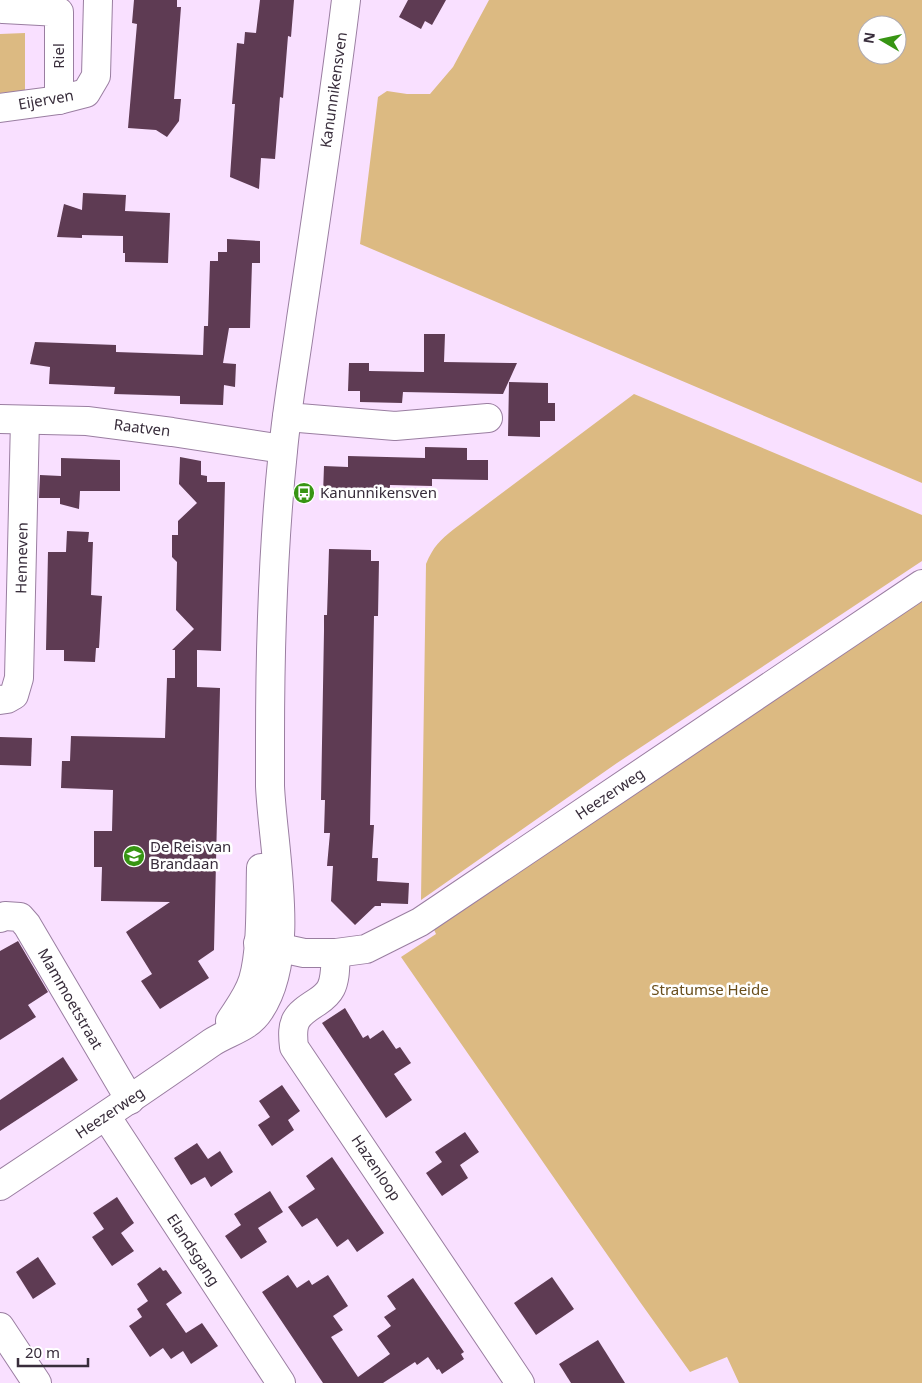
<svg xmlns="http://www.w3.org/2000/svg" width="922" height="1383" viewBox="0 0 922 1383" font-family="'Noto Sans',sans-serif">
	<rect width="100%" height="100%" fill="#f9e0ff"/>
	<!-- green -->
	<g fill="#dcba82" fill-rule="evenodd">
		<path d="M 489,0 L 922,0 L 922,483 L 360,244 L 378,97 L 387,91 L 407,94 L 430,94 L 453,67 ZM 867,25 L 897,25 L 897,55 L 867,55 Z"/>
		<path d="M 25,33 L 25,91 L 0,93 L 0,34 Z"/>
		<path d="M 634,394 L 922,515 L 922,561 L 617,763 L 421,900 L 426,564 C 433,547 440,540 454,529 Z"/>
		<path d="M 922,588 L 922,1383 L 739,1383 L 727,1357 L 690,1372 L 640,1302 L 401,957 L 436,934 L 431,923 Z"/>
	</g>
	<!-- building -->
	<g fill="#5e3b53">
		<path d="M 134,0 L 177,0 L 177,7 L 181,7 L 174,99 L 181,99 L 179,121 L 167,137 L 156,130 L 128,128 L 137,24 L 132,23 Z"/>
		<path d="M 260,0 L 294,0 L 291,37 L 288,36 L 283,98 L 280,97 L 275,159 L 261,158 L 259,189 L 230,177 L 235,104 L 232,104 L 237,43 L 244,44 L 245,32 L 256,33 Z"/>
		<path d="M 408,0 L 446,0 L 432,25 L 425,21 L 421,29 L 399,17 Z"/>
		<path d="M 83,193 L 126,195 L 125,211 L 170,213 L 168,263 L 125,262 L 125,253 L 123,253 L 123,236 L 82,235 L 82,238 L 57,237 L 64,204 L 82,210 Z"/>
		<path d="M 227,239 L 260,241 L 260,263 L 252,263 L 250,328 L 229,328 L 223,363 L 236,364 L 235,387 L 224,385 L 223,405 L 180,404 L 180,396 L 114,394 L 115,387 L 49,384 L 50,367 L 30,364 L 35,342 L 116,345 L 116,352 L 203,355 L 204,326 L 208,326 L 210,261 L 218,261 L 218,252 L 227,252 Z"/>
		<path d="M 424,334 L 445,334 L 444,362 L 517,363 L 503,394 L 403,392 L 402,403 L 360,402 L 360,391 L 348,391 L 349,363 L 369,363 L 369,371 L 424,372 Z"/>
		<path d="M 509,382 L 548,383 L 548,403 L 555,403 L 555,421 L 540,421 L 540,437 L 508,436 Z"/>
		<path d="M 425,447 L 467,448 L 467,460 L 488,460 L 488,480 L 432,479 L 432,486 L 390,485 L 390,489 L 356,488 L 355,495 L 323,494 L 324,466 L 348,467 L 348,456 L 425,458 Z"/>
		<path d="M 180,457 L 201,461 L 201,475 L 207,476 L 207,482 L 225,482 L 221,651 L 197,650 L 197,687 L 220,688 L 214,950 L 198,961 L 209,978 L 160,1009 L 141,981 L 152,974 L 126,932 L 170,902 L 101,901 L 102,867 L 94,867 L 94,831 L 112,831 L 113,790 L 61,788 L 62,761 L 70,761 L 71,736 L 165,738 L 167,678 L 175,678 L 175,650 L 172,650 L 194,629 L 176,610 L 177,562 L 172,557 L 172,535 L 178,535 L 178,521 L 197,503 L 179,484 Z"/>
		<path d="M 61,458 L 120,460 L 120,491 L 80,491 L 79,509 L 60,504 L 60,498 L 39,498 L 40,475 L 61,476 Z"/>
		<path d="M 67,531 L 89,532 L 88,542 L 93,542 L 91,595 L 102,596 L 99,648 L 96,648 L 95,662 L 64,661 L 64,650 L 46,650 L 48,552 L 66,552 Z"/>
		<path d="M 329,549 L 371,550 L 371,561 L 379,561 L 378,616 L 374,616 L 370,825 L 374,825 L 372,858 L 378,858 L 377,881 L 409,883 L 408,904 L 381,903 L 381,906 L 375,906 L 355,925 L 331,901 L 333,866 L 327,866 L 330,833 L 324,833 L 325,800 L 321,800 L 324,631 L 324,615 L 327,615 Z"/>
		<path d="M 0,737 L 32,738 L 31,766 L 0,765 Z"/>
		<path d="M 18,941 L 48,992 L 28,1005 L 36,1017 L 0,1040 L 0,951 Z"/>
		<path d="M 345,1008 L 363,1038 L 368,1035 L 370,1039 L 383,1030 L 396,1049 L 400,1047 L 411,1063 L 394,1074 L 412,1100 L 386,1118 L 322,1023 Z"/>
		<path d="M 63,1057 L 78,1080 L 0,1131 L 0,1100 Z"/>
		<path d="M 282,1085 L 300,1111 L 288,1120 L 294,1130 L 272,1146 L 258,1125 L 270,1117 L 259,1101 Z"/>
		<path d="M 465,1132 L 479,1152 L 460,1165 L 468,1178 L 442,1196 L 426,1173 L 442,1162 L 435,1152 Z"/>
		<path d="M 197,1143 L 208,1159 L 220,1151 L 233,1172 L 211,1187 L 205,1177 L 191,1185 L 174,1158 Z"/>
		<path d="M 332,1157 L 384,1233 L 357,1252 L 348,1239 L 337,1247 L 317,1218 L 302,1227 L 288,1207 L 315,1189 L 306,1176 Z"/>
		<path d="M 270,1191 L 283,1212 L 258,1228 L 267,1242 L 241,1259 L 225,1236 L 241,1225 L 234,1214 Z"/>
		<path d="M 117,1197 L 134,1223 L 121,1233 L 134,1251 L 112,1266 L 92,1237 L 104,1229 L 93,1213 Z"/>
		<path d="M 38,1257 L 56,1284 L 33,1299 L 16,1272 Z"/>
		<path d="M 160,1267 L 163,1271 L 166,1270 L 182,1293 L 166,1304 L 186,1333 L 202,1323 L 218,1346 L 191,1364 L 183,1351 L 171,1359 L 163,1348 L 150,1357 L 129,1326 L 142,1317 L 137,1309 L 148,1301 L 137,1284 Z"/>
		<path d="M 288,1275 L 297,1288 L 309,1280 L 312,1285 L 328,1275 L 348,1306 L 333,1316 L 343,1330 L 331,1337 L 358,1377 L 390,1354 L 377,1336 L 391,1326 L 384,1317 L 396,1309 L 387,1296 L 413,1278 L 464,1352 L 461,1354 L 464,1359 L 442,1374 L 439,1369 L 437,1370 L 428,1357 L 417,1365 L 415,1362 L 383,1383 L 323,1383 L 262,1292 Z"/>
		<path d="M 552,1277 L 574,1309 L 536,1335 L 514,1303 Z"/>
		<path d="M 598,1340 L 625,1383 L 571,1383 L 559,1364 Z"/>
	</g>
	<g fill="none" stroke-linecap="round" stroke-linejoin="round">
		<!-- minor casing -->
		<g stroke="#9a7ea1" stroke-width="30">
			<g id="minor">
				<path d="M 3,0 L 3,9 L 59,12 L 59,100"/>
				<path d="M 0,108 L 59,100 L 86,93 L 96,76 L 98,0"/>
				<path d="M 287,417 L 395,426 L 488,418"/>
				<path d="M 0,419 L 87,421 L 172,432 L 283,449"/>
				<path d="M 0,700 L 7,699 L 14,695 L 19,678 L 25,420"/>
				<path d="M 0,918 L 5,916 L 20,917 L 27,925 L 130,1100"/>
				<path d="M 258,943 L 304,953 L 336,953 L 366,949 L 420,922 L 922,584"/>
				<path d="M 336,953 C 335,964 336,978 331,988 C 328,994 323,998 317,1002 C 295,1016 291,1021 294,1047 L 520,1383"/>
				<path d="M 230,1021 C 239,1007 248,996 253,980 C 262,949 260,901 261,868"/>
				<path d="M 106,1116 L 281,1383"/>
				<path d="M 0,1186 C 71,1139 141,1092 211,1043 C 229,1031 248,1029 260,1010 C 297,955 273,850 270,786 C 270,771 270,755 270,739 C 270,643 273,547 283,451 C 287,407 295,363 301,319 C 317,212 333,107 346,0"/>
				<path d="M 0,1327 L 37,1383"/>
			</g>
		</g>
		<!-- minor -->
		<use href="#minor" stroke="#fff" stroke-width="28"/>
	</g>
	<!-- icons -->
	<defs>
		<g id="bus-disc" transform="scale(1.125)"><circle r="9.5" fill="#379513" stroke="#fff"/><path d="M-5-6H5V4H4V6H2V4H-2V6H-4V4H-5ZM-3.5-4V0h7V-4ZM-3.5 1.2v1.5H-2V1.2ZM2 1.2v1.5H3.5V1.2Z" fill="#fff"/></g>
		<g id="school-disc" transform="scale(1.125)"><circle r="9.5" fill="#379513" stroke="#fff"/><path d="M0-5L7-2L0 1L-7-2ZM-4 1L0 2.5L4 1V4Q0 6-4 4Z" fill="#fff"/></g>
	</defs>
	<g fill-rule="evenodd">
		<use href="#bus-disc" x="304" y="493"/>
		<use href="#school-disc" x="134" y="856"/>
	</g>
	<g text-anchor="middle" stroke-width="5" stroke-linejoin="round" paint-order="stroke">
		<!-- street labels -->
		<g font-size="15" fill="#382d3b" stroke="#fff">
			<text transform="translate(59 56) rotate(-90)" y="5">Riel</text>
			<text transform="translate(334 90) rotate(-82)" y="5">Kanunnikensven</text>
			<text transform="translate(46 100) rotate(-10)" y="5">Eijerven</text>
			<text transform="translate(142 428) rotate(7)" y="5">Raatven</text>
			<text transform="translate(22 558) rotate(-89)" y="5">Henneven</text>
			<text transform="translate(610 794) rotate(-34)" y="5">Heezerweg</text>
			<text transform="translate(70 999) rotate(60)" y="5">Mammoetstraat</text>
			<text transform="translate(110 1113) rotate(-34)" y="5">Heezerweg</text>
			<text transform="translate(376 1168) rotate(56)" y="5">Hazenloop</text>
			<text transform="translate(193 1250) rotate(57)" y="5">Elandsgang</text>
		</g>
		<!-- poi labels -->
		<g font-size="15" fill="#382d3b" stroke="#fff" text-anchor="start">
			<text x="320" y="498">Kanunnikensven</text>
			<text x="150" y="852">De Reis van<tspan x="150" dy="17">Brandaan</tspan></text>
		</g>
		<!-- park labels -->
		<g font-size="15" fill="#694e1c" stroke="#fff">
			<text x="710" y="995">Stratumse Heide</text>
		</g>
	</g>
	<!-- north arrow -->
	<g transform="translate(882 40) rotate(279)"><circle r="24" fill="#ffffff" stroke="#afabb1"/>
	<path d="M0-4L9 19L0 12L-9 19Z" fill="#379513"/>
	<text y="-8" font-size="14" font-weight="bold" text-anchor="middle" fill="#382d3b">N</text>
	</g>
	<!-- scale -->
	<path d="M18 1358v8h70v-8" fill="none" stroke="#382d3b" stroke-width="2.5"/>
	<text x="25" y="1358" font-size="15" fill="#382d3b" stroke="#ffffff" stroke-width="4" paint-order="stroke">20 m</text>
</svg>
